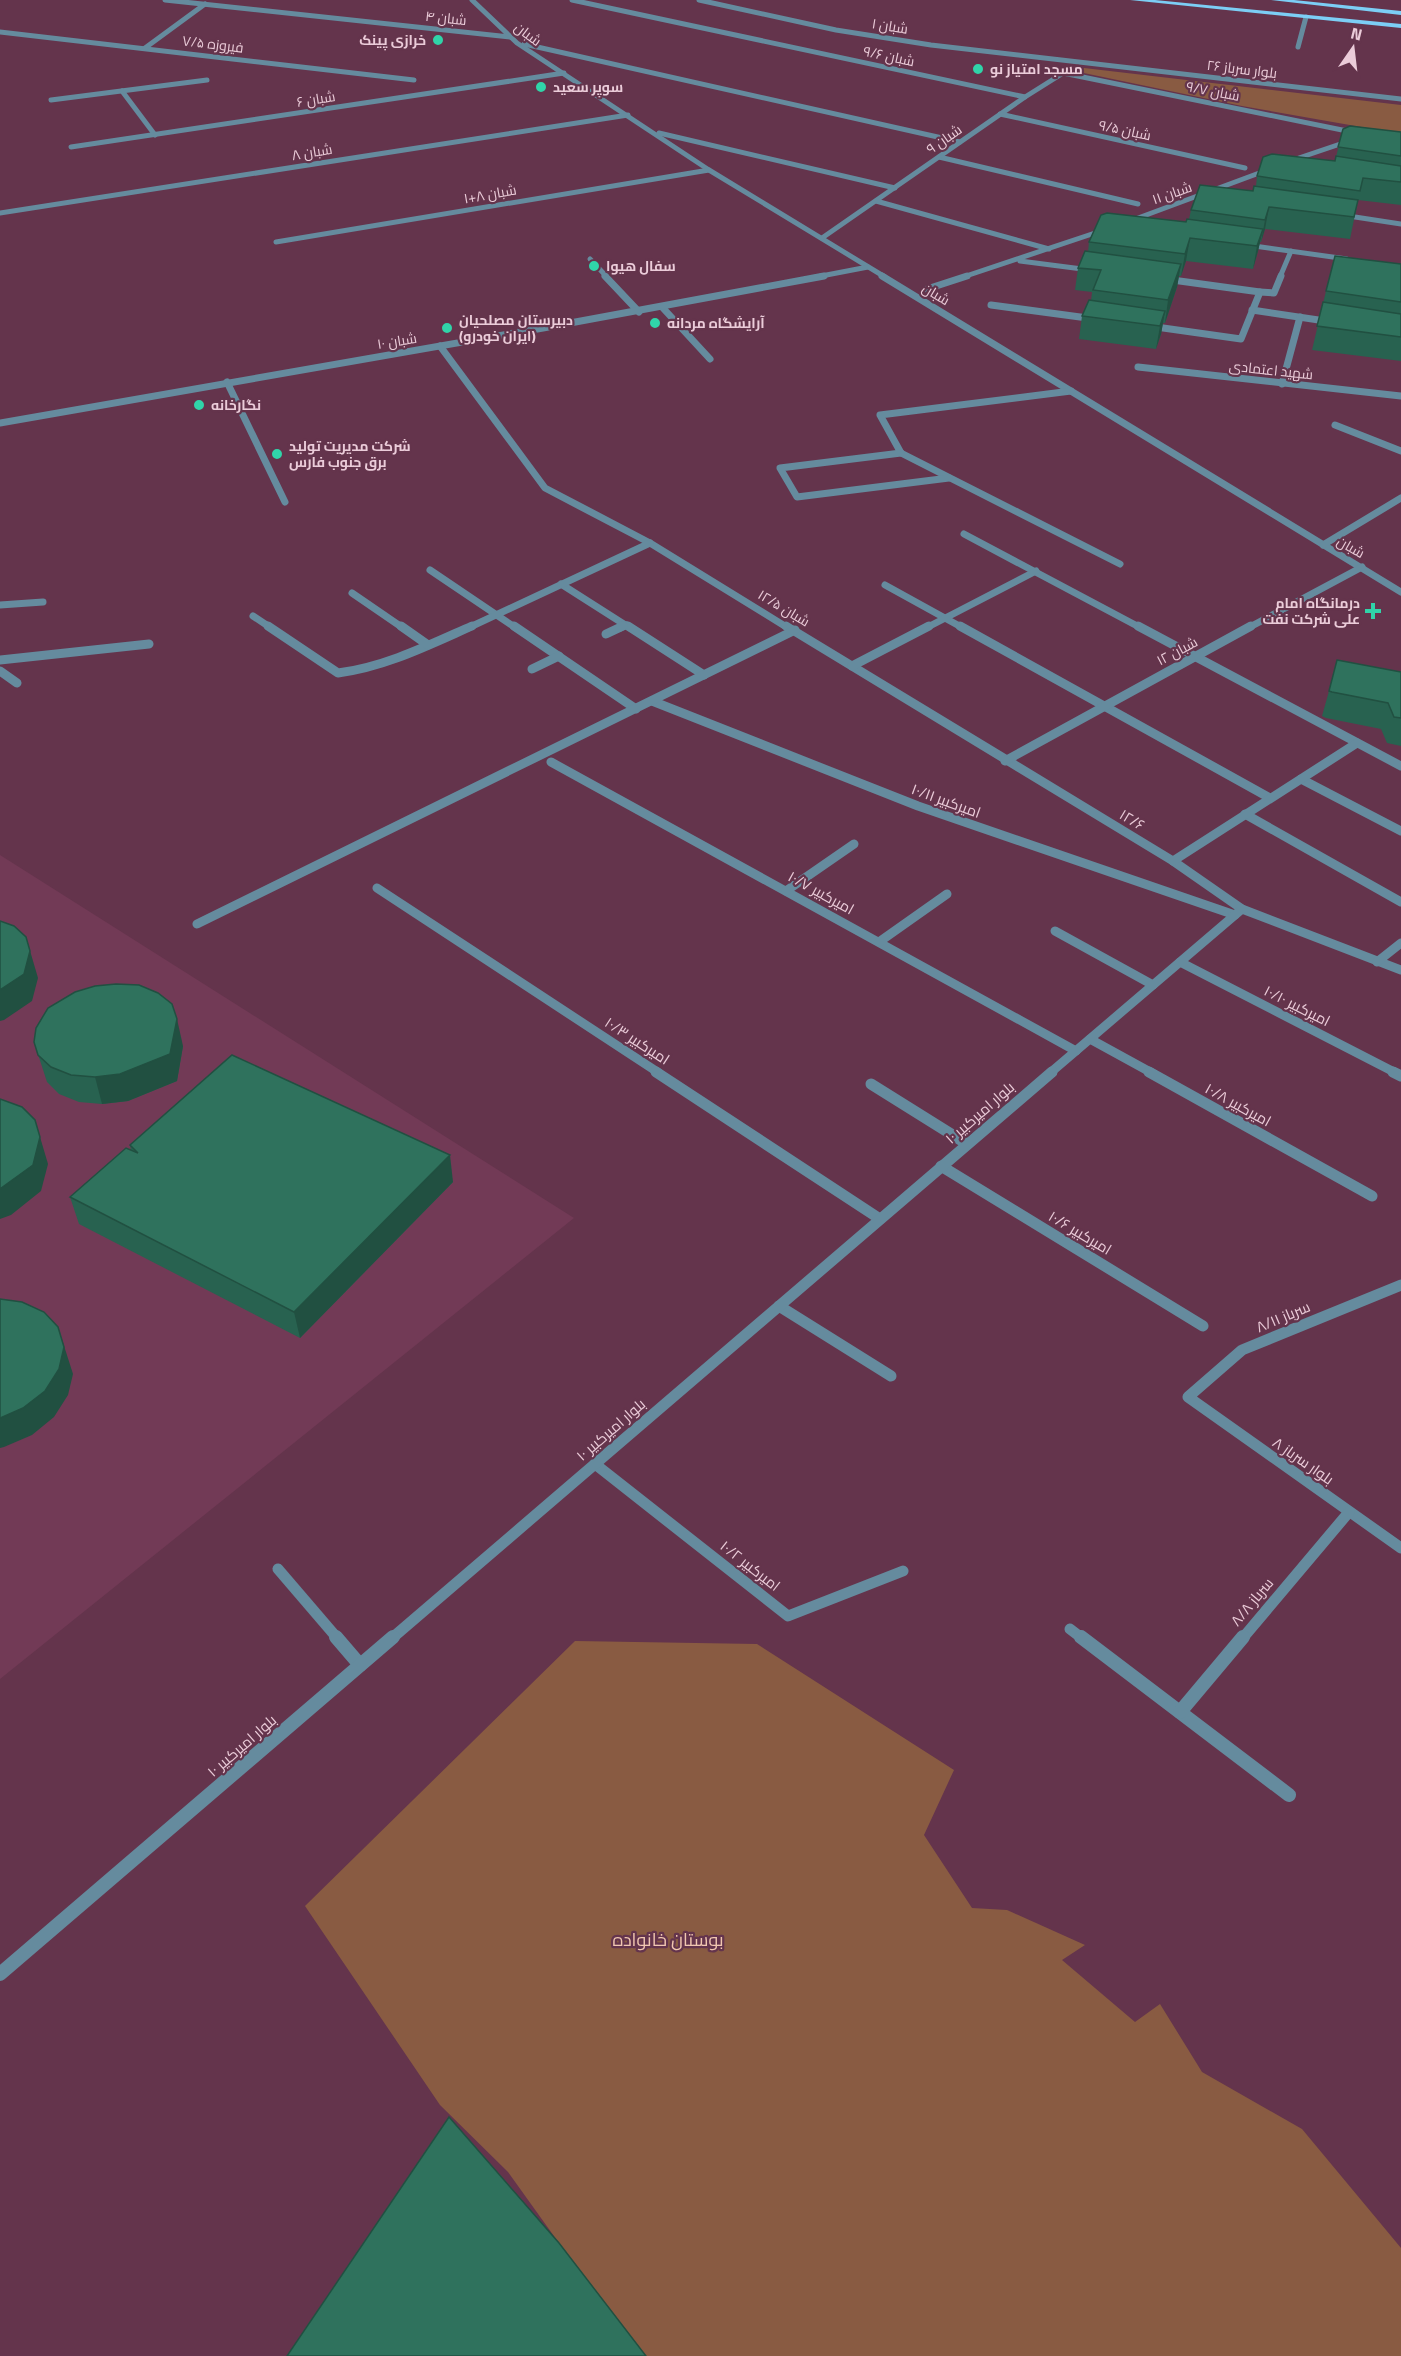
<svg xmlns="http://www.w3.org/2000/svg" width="1401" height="2356" viewBox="0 0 1401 2356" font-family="'Titillium Web',Cairo,sans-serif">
	<rect width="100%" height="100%" fill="#64344c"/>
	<!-- built -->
	<path fill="#723a56" d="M 0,855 L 574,1218 L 0,1679 Z"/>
	<!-- green -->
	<g fill="#895b42">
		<path d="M 1084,68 L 1401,105 L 1401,134 L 1242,106 L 1079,72 Z"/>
		<path d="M 575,1641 L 757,1644 L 954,1770 L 924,1835 L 972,1908 L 1007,1910 L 1085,1945 L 1062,1960 L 1135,2022 L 1160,2004 L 1202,2072 L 1302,2129 L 1401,2248 L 1401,2356 L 640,2356 L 508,2172 L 440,2105 L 305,1906 Z"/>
	</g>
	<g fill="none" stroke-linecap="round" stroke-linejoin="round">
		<!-- minor-far4 -->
		<g stroke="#658b9e" stroke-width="5">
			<path d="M 165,0 L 510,37"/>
			<path d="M 472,0 L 517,43 L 709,170 L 885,277"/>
			<path d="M 572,0 L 1025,97"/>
			<path d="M 699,0 L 836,30 L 931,45 L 1401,99"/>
			<path d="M 0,32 L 414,80"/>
			<path d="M 524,44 L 960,142"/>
			<path d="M 1298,47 L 1306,17"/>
			<path d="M 145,48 L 205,4"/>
			<path d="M 1063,73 L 1347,131 L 1355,139 L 1287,162"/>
			<path d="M 122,91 L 155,135"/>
			<path d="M 51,100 L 207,80"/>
			<path d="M 1000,114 L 1245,168"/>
			<path d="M 659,133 L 895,188"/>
			<path d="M 71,147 L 564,73"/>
			<path d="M 939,157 L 1138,204"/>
			<path d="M 876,201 L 1049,249"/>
			<path d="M 0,213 L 628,115"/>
			<path d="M 1342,215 L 1401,224"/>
			<path d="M 1130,221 L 1270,169"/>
			<path d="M 822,238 L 1025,97 L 1068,70"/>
			<path d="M 276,242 L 709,170"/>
			<path d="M 1247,245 L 1347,259"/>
			<path d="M 590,259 L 607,277"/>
			<path d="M 1020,261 L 1090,270"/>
			<path d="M 816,277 L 868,267"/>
			<path d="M 963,277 L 1104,230"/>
			<path d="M 1280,277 L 1291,251"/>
		</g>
		<!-- minor-far3 -->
		<g stroke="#658b9e" stroke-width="7">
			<path d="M 605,276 L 639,312"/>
			<path d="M 882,276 L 1401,592"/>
			<path d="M 927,289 L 967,276"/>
			<path d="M 1260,292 L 1274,293 L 1281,276"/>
			<path d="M 991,305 L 1095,319"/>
			<path d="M 662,307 L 710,359"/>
			<path d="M 1252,310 L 1332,322"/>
			<path d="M 1149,326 L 1241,339 L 1260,292 L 1165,279"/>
			<path d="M 440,346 L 545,488 L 650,543 L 788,628"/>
			<path d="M 1138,367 L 1401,396"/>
			<path d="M 227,382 L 285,502"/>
			<path d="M 1282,384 L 1300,317"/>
			<path d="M 1071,391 L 880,415 L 901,453 L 1120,564"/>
			<path d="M 0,423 L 543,328 L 824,276"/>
			<path d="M 1335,425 L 1401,451"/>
			<path d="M 901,453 L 780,468 L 797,497 L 949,478"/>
			<path d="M 964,534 L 1141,628"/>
			<path d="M 1323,545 L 1401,498"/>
			<path d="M 430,570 L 516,628"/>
			<path d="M 561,584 L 630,628"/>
			<path d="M 885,585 L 963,628"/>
			<path d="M 352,593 L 403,628"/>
			<path d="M 0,605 L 43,602"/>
			<path d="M 253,616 L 271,628"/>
			<path d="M 468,628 L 650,543"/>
			<path d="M 620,628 L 626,625"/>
			<path d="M 926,628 L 1036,571"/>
			<path d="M 1248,628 L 1362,567"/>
		</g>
		<!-- minor-far2 -->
		<g stroke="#658b9e" stroke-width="9">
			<path d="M 268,626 L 338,673 C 385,667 429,645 472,626"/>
			<path d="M 401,626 L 428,645"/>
			<path d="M 514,626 L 636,709"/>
			<path d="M 628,626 L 704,675"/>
			<path d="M 786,626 L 1173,861 L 1242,909 L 1401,970"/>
			<path d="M 960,626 L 1270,798"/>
			<path d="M 1138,626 L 1401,766"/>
			<path d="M 606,634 L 623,626"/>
			<path d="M 0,660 L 149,644"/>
			<path d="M 852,666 L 929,626"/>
			<path d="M 532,669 L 559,656"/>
			<path d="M 0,671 L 17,683"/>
			<path d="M 652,701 L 918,806 L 1235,915"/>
			<path d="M 1005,761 L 1251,626"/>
			<path d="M 551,762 L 1076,1051"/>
			<path d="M 1301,779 L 1401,831"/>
			<path d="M 1245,814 L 1401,902"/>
			<path d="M 1173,861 L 1357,743"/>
			<path d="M 377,888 L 659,1073"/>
			<path d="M 786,891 L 854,844"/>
			<path d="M 197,924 L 795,630"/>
			<path d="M 1055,931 L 1153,985"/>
			<path d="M 879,942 L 947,894"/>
			<path d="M 1180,962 L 1396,1073"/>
			<path d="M 1377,962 L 1401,943"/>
			<path d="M 1090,1039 L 1152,1073"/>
			<path d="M 1050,1073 L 1242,909"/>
		</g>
		<!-- minor-far1 -->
		<g stroke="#658b9e" stroke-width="11">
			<path d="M 656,1072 L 880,1219"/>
			<path d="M 1149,1072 L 1372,1196"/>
			<path d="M 1393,1072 L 1401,1076"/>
			<path d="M 871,1084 L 967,1144"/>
			<path d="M 941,1166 L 1203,1326"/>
			<path d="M 1401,1285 L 1242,1350 L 1188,1397 L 1401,1548"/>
			<path d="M 779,1306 L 891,1376"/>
			<path d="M 595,1464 L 788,1616 L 903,1571"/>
			<path d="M 278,1569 L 338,1639"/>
			<path d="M 1070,1629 L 1083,1639"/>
			<path d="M 391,1639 L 1052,1072"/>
			<path d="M 1242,1639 L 1349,1512"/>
		</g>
		<!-- minor -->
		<g stroke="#658b9e" stroke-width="14">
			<path d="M 336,1637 L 360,1665"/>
			<path d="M 1081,1637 L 1289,1795"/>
			<path d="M 1180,1712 L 1243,1637"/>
			<path d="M 0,1974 L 393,1637"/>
		</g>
		<!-- major -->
		<g fill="#7ccef5" fill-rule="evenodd">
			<path d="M 1130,0 L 1155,0 L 1401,24 L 1401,28 Z"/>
			<path d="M 1271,0 L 1294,0 L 1401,11 L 1401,15 Z"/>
		</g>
	</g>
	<!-- wall -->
	<g fill="#286250">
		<path d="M 1343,129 L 1401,132 L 1401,205 L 1358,200 L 1350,239 L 1265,229 L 1261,242 L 1260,242 L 1258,251 L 1253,269 L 1186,261 L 1181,276 L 1179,276 L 1177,287 L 1165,323 L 1163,323 L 1161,334 L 1156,349 L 1079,339 L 1082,316 L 1091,301 L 1092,292 L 1075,290 L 1078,268 L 1088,252 L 1089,242 L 1186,222 L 1189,219 L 1191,210 L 1253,191 L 1256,186 L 1257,176 L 1335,161 Z"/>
		<path d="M 1401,264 L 1401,361 L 1312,350 L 1326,291 Z"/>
		<path d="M 1401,672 L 1401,746 L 1387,743 L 1381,729 L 1326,718 L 1322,716 L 1329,691 Z"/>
		<path d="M 34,1042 L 183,1046 L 177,1081 L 128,1101 L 102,1104 L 79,1102 L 59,1094 L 47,1082 Z"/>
		<path d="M 130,1145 L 453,1182 L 300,1338 L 79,1224 L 70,1197 L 131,1151 Z"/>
	</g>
	<!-- shaded-wall -->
	<g fill="#215041">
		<path d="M 1269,207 L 1265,229 L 1261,242 L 1265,220 Z"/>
		<path d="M 1263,229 L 1258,251 L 1253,269 L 1257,246 Z"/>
		<path d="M 1190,238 L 1186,261 L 1181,276 L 1185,254 Z"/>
		<path d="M 1181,264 L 1177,287 L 1165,323 L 1168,300 Z"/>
		<path d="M 1165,311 L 1161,334 L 1156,349 L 1160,326 Z"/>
		<path d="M 26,937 L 38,978 L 32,1001 L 4,1020 L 0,1021 L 0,990 Z"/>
		<path d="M 177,1019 L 183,1046 L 177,1081 L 128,1101 L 102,1104 L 95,1077 Z"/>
		<path d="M 35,1120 L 48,1164 L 41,1191 L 11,1215 L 0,1219 L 0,1189 Z"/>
		<path d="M 450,1155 L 453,1182 L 300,1338 L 294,1312 Z"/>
		<path d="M 58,1327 L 73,1374 L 68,1395 L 54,1417 L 32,1435 L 4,1447 L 0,1448 L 0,1418 Z"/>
	</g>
	<!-- building -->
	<g fill="#2f725d" stroke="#215041" stroke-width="1.5">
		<path d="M 1350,126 L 1401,132 L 1401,156 L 1338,147 L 1343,129 Z"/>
		<path d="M 1272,154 L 1335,161 L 1336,156 L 1401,166 L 1401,182 L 1363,178 L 1360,191 L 1257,176 L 1263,157 Z"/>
		<path d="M 1200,185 L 1253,191 L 1254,186 L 1358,200 L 1354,217 L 1269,207 L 1265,220 L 1191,210 Z"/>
		<path d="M 1107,213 L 1186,222 L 1187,219 L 1263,229 L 1257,246 L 1190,238 L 1185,254 L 1089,242 L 1101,215 Z"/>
		<path d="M 1085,251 L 1181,264 L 1168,300 L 1093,290 L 1101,270 L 1078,268 Z"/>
		<path d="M 1335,256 L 1401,264 L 1401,302 L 1326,291 Z"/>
		<path d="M 1089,300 L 1165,311 L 1160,326 L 1082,316 Z"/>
		<path d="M 1323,302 L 1401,314 L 1401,337 L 1317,326 Z"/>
		<path d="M 1337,660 L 1401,672 L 1401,718 L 1394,717 L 1388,703 L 1332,692 L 1329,691 Z"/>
		<path d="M 0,921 L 14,926 L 26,937 L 30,951 L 24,974 L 0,990 Z"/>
		<path d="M 116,984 L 139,985 L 158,993 L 172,1004 L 177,1019 L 170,1054 L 120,1074 L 95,1077 L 71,1075 L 51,1067 L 38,1055 L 34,1042 L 36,1028 L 48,1008 L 75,992 L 95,986 Z"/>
		<path d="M 232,1055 L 450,1155 L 294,1312 L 70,1197 L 126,1148 L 138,1153 L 130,1145 Z"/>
		<path d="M 0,1099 L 22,1107 L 35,1120 L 40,1137 L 33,1165 L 0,1189 Z"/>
		<path d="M 0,1299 L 22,1302 L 44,1312 L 58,1327 L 64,1347 L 59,1369 L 45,1391 L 23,1408 L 0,1418 Z"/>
		<path d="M 449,2117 L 559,2243 L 646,2356 L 287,2356 Z"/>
	</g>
	<!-- markers -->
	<g fill="#30d4a9" stroke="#64344c" stroke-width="2">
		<circle cx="438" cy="40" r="6"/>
		<circle cx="978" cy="69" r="6"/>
		<circle cx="541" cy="87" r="6"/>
		<circle cx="594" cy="266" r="6"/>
		<circle cx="655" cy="323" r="6"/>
		<circle cx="447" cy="328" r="6"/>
		<circle cx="199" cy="405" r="6"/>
		<circle cx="277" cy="454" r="6"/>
		<path d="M1370 602h6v6h6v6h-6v6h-6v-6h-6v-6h6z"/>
	</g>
	<g text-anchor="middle" stroke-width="4.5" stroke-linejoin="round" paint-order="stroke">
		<!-- far-street labels -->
		<g font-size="14" fill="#ebccd9" stroke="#64344c">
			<text transform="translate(446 18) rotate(6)" y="5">۴ شبان</text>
			<text transform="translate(890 26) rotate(9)" y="5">۱ شبان</text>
			<text transform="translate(528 34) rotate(37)" y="5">شبان</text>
			<text transform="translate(213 44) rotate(7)" y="5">۷/۵ فیروزه</text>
			<text transform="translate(889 56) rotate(12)" y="5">۹/۶ شبان</text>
			<text transform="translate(1242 69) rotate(7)" y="5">۲۶ بلوار سرباز</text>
			<text transform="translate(1213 91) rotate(11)" y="5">۹/۷ شبان</text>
			<text transform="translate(316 99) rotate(-9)" y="5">۶ شبان</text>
			<text transform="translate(1125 130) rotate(12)" y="5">۹/۵ شبان</text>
			<text transform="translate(944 139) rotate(-35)" y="5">۹ شبان</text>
			<text transform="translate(312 152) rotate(-9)" y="5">۸ شبان</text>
			<text transform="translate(1172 193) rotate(-19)" y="5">۱۱ شبان</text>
			<text transform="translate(490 194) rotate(-10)" y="5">۱+۸ شبان</text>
			<text transform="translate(936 294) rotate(31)" y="5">شبان</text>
			<text transform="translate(397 341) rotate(-9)" y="5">۱۰ شبان</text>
			<text transform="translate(1271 370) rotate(6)" y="5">شهید اعتمادی</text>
			<text transform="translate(1351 547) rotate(30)" y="5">شبان</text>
			<text transform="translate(784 608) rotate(31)" y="5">۱۲/۵ شبان</text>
			<text transform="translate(1177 651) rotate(-28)" y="5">۱۲ شبان</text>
		</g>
		<!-- far-poi labels -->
		<g font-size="14" font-weight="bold" fill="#ebccd9" stroke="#64344c" text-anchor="start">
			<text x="426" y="45" text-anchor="end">خرازی پینک</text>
			<text x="990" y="74">مسجد امتیاز نو</text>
			<text x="553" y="92">سوپر سعید</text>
			<text x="606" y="271">سفال هیوا</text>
			<text x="459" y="325">دبیرستان مصلحیان<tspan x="459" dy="16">(ایران خودرو)</tspan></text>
			<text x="667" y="328">آرایشگاه مردانه</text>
			<text x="211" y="410">نگارخانه</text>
			<text x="289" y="451">شرکت مدیریت تولید<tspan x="289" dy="16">برق جنوب فارس</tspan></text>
			<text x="1360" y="608" text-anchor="end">درمانگاه امام<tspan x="1360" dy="16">علی شرکت نفت</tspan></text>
		</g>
		<!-- street labels -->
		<g font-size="15" fill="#ebccd9" stroke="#64344c">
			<text transform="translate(946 801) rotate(20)" y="5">۱۰/۱۱ امیرکبیر</text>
			<text transform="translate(1132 820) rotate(31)" y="5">۱۲/۶</text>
			<text transform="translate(821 893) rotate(29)" y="5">۱۰/۷ امیرکبیر</text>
			<text transform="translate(1297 1006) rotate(27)" y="5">۱۰/۱۰ امیرکبیر</text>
			<text transform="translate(637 1041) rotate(33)" y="5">۱۰/۳ امیرکبیر</text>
			<text transform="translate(1238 1105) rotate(29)" y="5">۱۰/۸ امیرکبیر</text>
			<text transform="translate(980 1113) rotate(-41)" y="5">۱۰ بلوار امیرکبیر</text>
			<text transform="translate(1080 1233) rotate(31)" y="5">۱۰/۶ امیرکبیر</text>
			<text transform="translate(1283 1317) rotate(-23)" y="5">۸/۱۱ سرباز</text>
			<text transform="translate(611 1430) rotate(-41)" y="5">۱۰ بلوار امیرکبیر</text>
			<text transform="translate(1303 1461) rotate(35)" y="5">۸ بلوار سرباز</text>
			<text transform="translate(750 1566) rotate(38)" y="5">۱۰/۲ امیرکبیر</text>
			<text transform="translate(1252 1602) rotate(-50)" y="5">۸/۸ سرباز</text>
			<text transform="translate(242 1746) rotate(-41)" y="5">۱۰ بلوار امیرکبیر</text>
		</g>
		<!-- near-park labels -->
		<g font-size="18" fill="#f1c7b0" stroke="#64344c">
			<text x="668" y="1946">بوستان خانواده</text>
		</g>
	</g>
	<!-- north arrow -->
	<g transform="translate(1353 48) rotate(14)" stroke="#64344c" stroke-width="4.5" paint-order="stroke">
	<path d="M0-4.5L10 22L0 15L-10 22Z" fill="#ebccd9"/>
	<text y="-9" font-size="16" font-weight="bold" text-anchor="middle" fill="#ebccd9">N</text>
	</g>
</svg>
